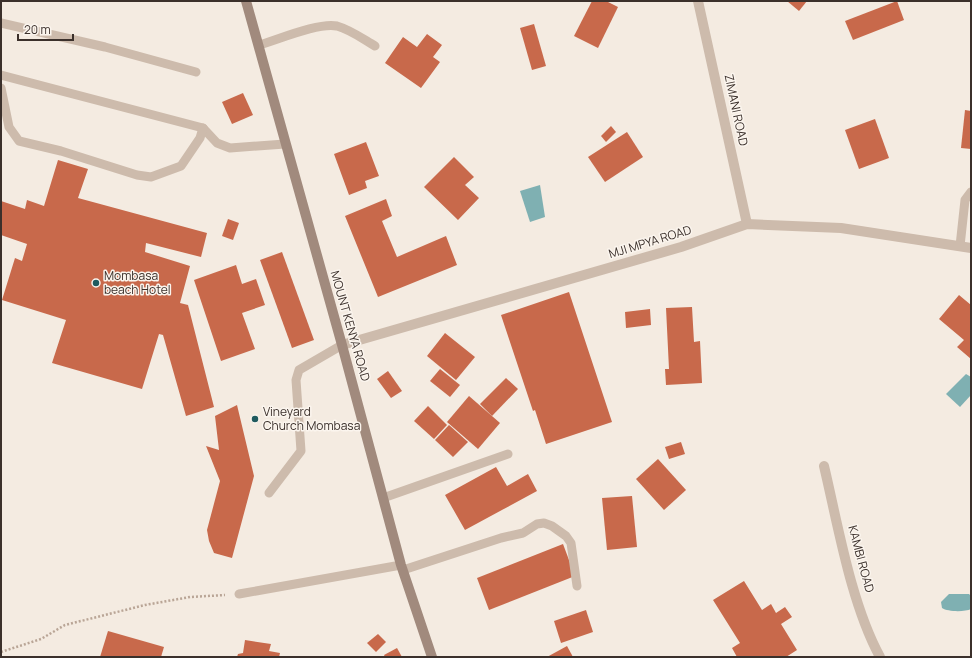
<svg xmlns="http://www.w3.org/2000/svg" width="972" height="658" viewBox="0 0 972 658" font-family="Manrope,sans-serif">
	<rect width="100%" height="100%" fill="#f4ebe1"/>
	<!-- water -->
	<g fill="#7fb0b2">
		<path d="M 540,185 L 545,217 L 530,222 L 520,191 Z"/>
		<path d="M 966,374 L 971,377 L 971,395 L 960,407 L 946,394 Z"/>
		<path d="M 949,594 L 969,594 L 971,596 L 971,609 C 965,612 948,612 942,608 L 941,602 Z"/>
	</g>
	<!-- building -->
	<g fill="#c8694b">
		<path d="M 592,1 L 606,1 L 618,7 L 598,48 L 574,36 Z"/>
		<path d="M 787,1 L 807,1 L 799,11 Z"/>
		<path d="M 897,1 L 904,20 L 853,40 L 845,21 Z"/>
		<path d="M 534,24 L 546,66 L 532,70 L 520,28 Z"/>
		<path d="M 427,34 L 442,45 L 433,57 L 440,62 L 421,88 L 385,63 L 403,37 L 417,47 Z"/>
		<path d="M 243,93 L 253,115 L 232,124 L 222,102 Z"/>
		<path d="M 965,110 L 971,111 L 971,149 L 961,148 Z"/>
		<path d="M 875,119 L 889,158 L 859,169 L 845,130 Z"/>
		<path d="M 611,126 L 616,132 L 606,142 L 601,136 Z"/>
		<path d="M 627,132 L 643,157 L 605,182 L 588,157 Z"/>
		<path d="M 366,142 L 379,176 L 365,181 L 367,188 L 349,195 L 334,154 Z"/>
		<path d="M 454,157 L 474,177 L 465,185 L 479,198 L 458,220 L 424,187 Z"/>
		<path d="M 58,160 L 88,169 L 78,198 L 207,233 L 201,257 L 146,243 L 145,252 L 190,266 L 180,303 L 188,305 L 214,407 L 186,416 L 163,335 L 159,334 L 142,389 L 52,363 L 66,320 L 2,300 L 15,258 L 22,261 L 27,244 L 1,235 L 1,201 L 25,209 L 27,200 L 44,206 Z"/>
		<path d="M 386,199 L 392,216 L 382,221 L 397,257 L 446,236 L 457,265 L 378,297 L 345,216 Z"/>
		<path d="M 228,219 L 239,223 L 233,240 L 222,236 Z"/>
		<path d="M 282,252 L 314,340 L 292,348 L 260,260 Z"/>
		<path d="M 236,265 L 242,284 L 256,279 L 265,305 L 242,313 L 255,349 L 221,361 L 194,280 Z"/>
		<path d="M 569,292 L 612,422 L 546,444 L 535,410 L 533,411 L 501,315 Z"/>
		<path d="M 959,295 L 971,305 L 971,359 L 957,347 L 964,340 L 939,319 Z"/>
		<path d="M 692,307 L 694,342 L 700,341 L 702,383 L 666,385 L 665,369 L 669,369 L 666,308 Z"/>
		<path d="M 650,309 L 651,325 L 626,328 L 625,312 Z"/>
		<path d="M 445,333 L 475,357 L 456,380 L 427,356 Z"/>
		<path d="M 440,369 L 460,385 L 450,397 L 430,381 Z"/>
		<path d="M 388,371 L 402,391 L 391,398 L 377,379 Z"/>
		<path d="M 506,378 L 518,389 L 492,416 L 480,404 Z"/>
		<path d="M 469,396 L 500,423 L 478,449 L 447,422 Z"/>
		<path d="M 237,405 L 254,476 L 232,558 L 214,553 L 209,541 L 207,530 L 220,481 L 206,446 L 219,450 L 215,416 Z"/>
		<path d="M 428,406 L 447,425 L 434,439 L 414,421 Z"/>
		<path d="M 449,425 L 468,442 L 453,457 L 435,440 Z"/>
		<path d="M 681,442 L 685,454 L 669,459 L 665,447 Z"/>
		<path d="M 658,459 L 686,490 L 664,510 L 636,479 Z"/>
		<path d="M 496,467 L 507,486 L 528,474 L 537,491 L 465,530 L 445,495 Z"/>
		<path d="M 632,496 L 637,547 L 607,550 L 602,498 Z"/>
		<path d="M 563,544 L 575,576 L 489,610 L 477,578 Z"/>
		<path d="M 744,581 L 762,610 L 771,604 L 776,613 L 785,607 L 792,617 L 781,624 L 797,650 L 786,657 L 737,657 L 732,648 L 740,643 L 713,600 Z"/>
		<path d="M 586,610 L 593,632 L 561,643 L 554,621 Z"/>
		<path d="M 108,631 L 164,647 L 161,657 L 100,657 Z"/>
		<path d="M 378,634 L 386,642 L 376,652 L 367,643 Z"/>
		<path d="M 245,640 L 271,644 L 269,651 L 280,653 L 279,657 L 237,657 L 238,654 L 243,653 Z"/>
		<path d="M 567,646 L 573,657 L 547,657 Z"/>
		<path d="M 397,648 L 402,657 L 385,657 L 384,655 Z"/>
	</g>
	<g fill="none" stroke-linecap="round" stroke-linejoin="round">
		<!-- path -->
		<path stroke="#b9a596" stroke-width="2.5" stroke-dasharray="2 2" stroke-linecap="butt" d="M 1,652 L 41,639 L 65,625 L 145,605 L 190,597 L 225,595"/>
		<!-- service -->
		<g stroke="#cdbbac" stroke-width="9">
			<path d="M 1,23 L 105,47 L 196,72"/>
			<path d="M 259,45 C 277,40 319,22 337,26 C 351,30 363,39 375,46"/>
			<path d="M 1,75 L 203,128 L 217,143 L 230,148 L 285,144"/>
			<path d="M 1,88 L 9,127 L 19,141 L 61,151 L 137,175 L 151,177 L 181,166 L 200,138 L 203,128"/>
			<path d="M 960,246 L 965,200 L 971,192"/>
			<path d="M 269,493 L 301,451 L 296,380 L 299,370 L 342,345"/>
			<path d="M 383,498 L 508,454"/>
			<path d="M 403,570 L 501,538 L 523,533 L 537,524 L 544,523 L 552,526 L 566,536 L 571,543 L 577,586"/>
			<path d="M 239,594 L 401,565"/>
		</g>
		<!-- minor -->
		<g stroke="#cdbbac" stroke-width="10">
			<path d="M 698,1 L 747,224"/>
			<path d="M 342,345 L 681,247 L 747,224 L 841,228 L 971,248"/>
			<path d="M 824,466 C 838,525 851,604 880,657"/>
		</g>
		<!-- secondary -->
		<path stroke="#a18a7d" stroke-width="10" d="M 246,1 L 342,345 L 401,565 L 432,657"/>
	</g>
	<!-- markers -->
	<g fill="#1f5a5e" stroke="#fbf5ee" stroke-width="1.5">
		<circle cx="96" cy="283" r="4"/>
		<circle cx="255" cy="419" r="4"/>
	</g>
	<g text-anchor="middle" stroke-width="3" stroke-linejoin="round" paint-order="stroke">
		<!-- street labels -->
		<g font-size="12" fill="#3b302b" stroke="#fbf5ee">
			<text transform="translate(736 110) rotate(78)" y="4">ZIMANI ROAD</text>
			<text transform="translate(650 242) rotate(-17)" y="4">MJI MPYA ROAD</text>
			<text transform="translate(350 326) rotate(74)" y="4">MOUNT KENYA ROAD</text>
			<text transform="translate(861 559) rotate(75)" y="4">KAMBI ROAD</text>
		</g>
		<!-- poi labels -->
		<g font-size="12" fill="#3b302b" stroke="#fbf5ee" text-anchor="start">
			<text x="104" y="280">Mombasa<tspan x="104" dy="14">beach Hotel</tspan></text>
			<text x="263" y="416">Vineyard<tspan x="263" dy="14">Church Mombasa</tspan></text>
		</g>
	</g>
	<!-- border -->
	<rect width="972" height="658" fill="none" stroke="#3b302b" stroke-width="4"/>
	<!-- scale -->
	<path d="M18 34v6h55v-6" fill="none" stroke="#3b302b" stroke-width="2"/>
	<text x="24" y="34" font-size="12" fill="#3b302b" stroke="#fbf5ee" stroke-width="3" paint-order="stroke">20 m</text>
</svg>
